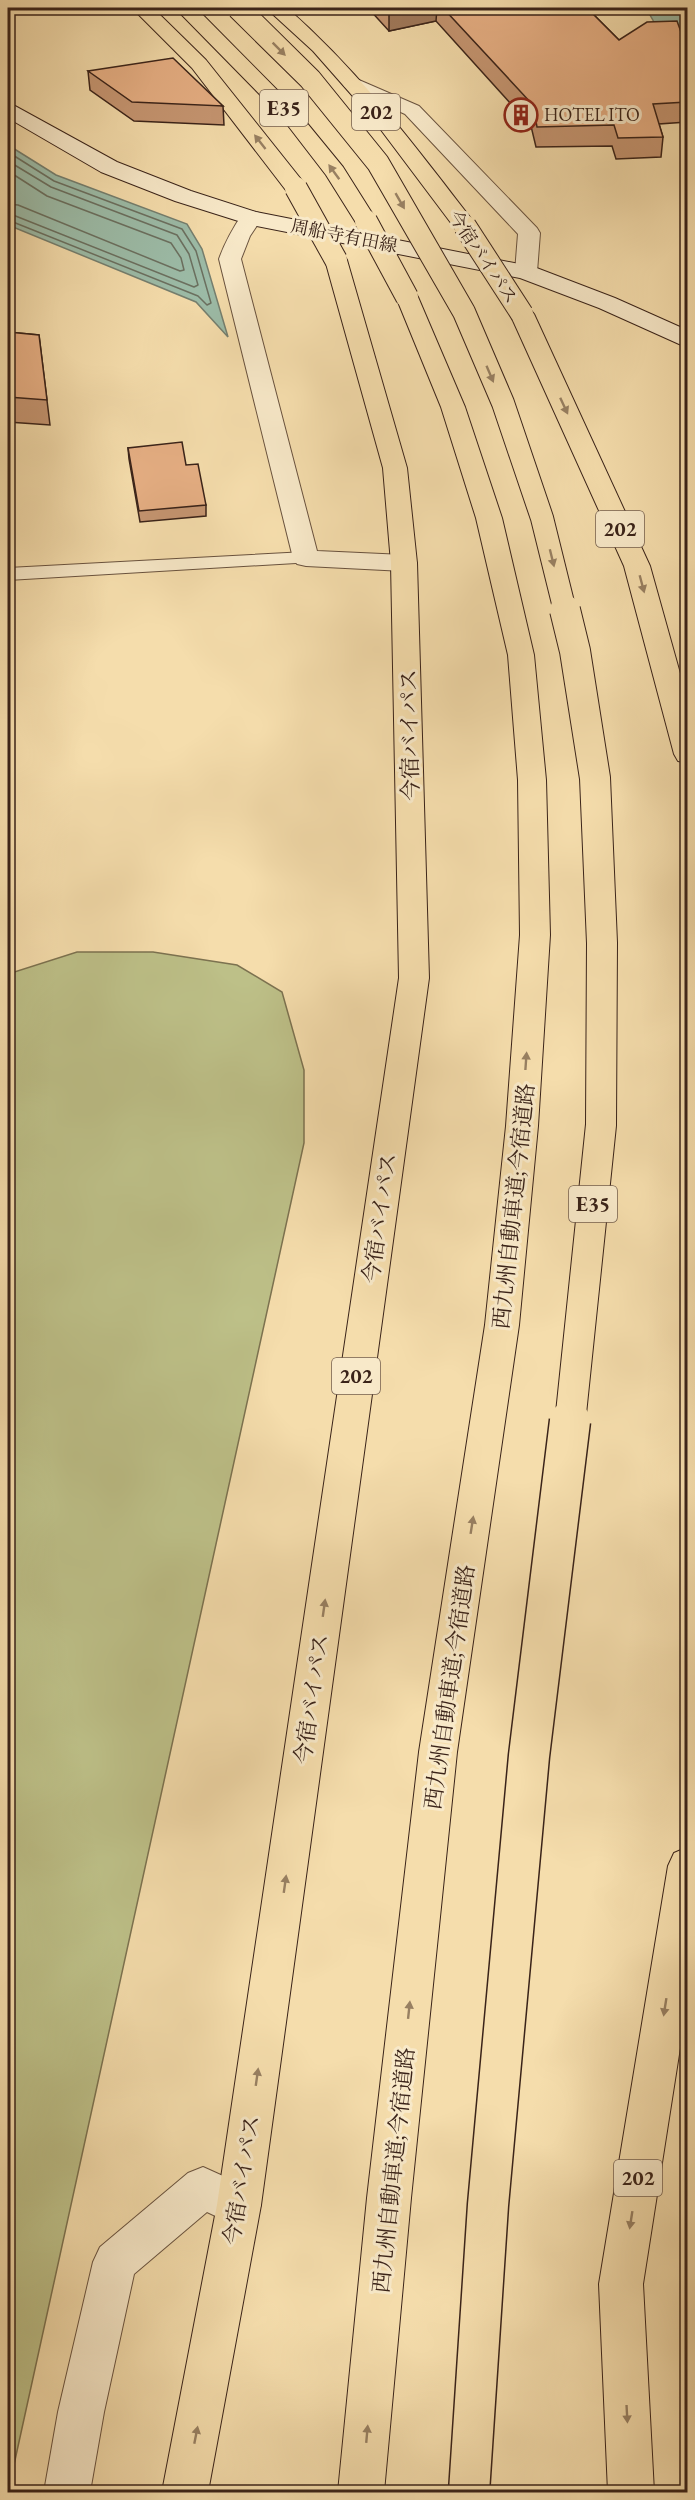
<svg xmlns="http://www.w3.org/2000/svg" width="695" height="2500" viewBox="0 0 695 2500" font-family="'EB Garamond','Noto Serif JP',serif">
	<rect width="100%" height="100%" fill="#f5ddac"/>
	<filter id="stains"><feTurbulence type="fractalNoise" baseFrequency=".00333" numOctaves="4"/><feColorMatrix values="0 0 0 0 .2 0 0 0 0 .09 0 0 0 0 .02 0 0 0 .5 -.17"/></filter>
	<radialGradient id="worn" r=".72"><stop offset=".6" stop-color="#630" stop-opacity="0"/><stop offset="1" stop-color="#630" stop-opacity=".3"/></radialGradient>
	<!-- green -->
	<path fill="#bdc088" stroke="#7c7250" stroke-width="1.5" d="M 77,952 L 153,952 L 237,965 L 282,992 L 304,1070 L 304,1143 L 8,2492 L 8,974 Z"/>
	<!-- water -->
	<g fill="#9cbca8" stroke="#757f6f" stroke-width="1.5">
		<path d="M 646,8 L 687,8 L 687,43 L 658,29 Z"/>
		<path d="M 8,145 L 56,175 L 187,224 L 202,249 L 228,337 L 196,302 L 8,225 Z"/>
	</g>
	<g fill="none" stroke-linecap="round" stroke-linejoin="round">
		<!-- shore -->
		<g stroke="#6b7060" stroke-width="1.5">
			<path d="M 8,152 L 54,181 L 182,229 L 196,251 L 211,303 L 207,305 L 198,296 L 8,220"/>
			<path d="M 8,161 L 51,187 L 177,235 L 189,254 L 198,285 L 194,287 L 8,213"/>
			<path d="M 8,171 L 47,196 L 171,243 L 181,258 L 184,270 L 180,271 L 18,205 L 8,204"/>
		</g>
		<!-- lane casing -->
		<g stroke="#69523e" stroke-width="2">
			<path id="lane" d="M 306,552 L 313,554 L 315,558 L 313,562 L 8,580 L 8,568 Z"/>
		</g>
		<!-- street casing -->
		<g stroke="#69523e" stroke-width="2">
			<g id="street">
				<path d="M 352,77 L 419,106 L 537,228 L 540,233 L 537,272 L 534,277 L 526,279 L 518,277 L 515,272 L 518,234 L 405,114 L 345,87 L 342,83 L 345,79 Z"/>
				<path d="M 251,211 L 259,213 L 262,218 L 250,236 L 241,259 L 317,551 L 404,555 L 413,557 L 417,563 L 413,569 L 404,571 L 306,566 L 297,564 L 293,558 L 219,259 C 225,242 233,228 243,213 Z"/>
				<path d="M 203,2167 L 254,2190 L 261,2205 L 254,2220 L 239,2227 L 207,2212 L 134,2274 L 104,2412 L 90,2492 L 44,2492 L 58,2412 L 93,2262 L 100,2247 L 188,2173 Z"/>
			</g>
		</g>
		<!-- secondary casing -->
		<g stroke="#3a2319" stroke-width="2">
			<path id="secondary" d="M 8,104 L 15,106 L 117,162 L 191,191 L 256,212 L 534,267 L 615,298 L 680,327 L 688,331 L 688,348 L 599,308 L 520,278 L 251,225 L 175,201 L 101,172 L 8,118 Z"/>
		</g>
		<!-- highway casing -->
		<g stroke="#3a2319" stroke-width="2">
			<g id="highway">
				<path d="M 132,8 L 153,8 L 206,60 L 304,183 L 307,188 L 304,193 L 296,195 L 288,193 L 192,68 Z"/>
				<path d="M 175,8 L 196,8 L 293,106 L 343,167 L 377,221 L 374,226 L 366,228 L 358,226 L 326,175 L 279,114 Z"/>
				<path d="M 266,8 L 287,8 C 360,72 414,145 473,221 L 476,226 L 473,231 L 465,233 L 457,231 L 372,118 L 313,51 Z"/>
				<path d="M 336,253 L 344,255 L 347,260 L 407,468 L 417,563 L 429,978 L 261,2205 L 208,2492 L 162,2492 L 217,2205 L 399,978 L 391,563 L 383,468 L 325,260 L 328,255 Z"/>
				<path d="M 407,290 L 415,292 L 418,297 L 465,407 L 502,518 L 534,655 L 546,780 L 550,935 L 538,1126 L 519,1325 L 457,1752 L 411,2198 L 384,2492 L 338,2492 L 367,2198 L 419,1752 L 485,1325 L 506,1126 L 520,935 L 518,780 L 508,655 L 476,518 L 441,407 L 396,297 L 399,292 Z"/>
				<path d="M 522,307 L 530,309 L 534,314 L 650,566 L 688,702 L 688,763 L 678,761 L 674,754 L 624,566 L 510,314 L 514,309 Z"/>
				<path d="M 688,1847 L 688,1997 L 643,2284 L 654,2492 L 608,2492 L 599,2284 L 668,1866 L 674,1853 Z"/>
			</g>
		</g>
		<!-- lane -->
		<use href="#lane" fill="#f8e9c9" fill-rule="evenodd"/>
		<!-- street -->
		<use href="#street" fill="#f8e9c9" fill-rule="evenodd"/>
		<!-- secondary -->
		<use href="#secondary" fill="#f8e9c9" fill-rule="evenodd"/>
		<!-- highway -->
		<use href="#highway" fill="#f5ddac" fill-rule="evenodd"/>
		<!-- highway-bridge-far2 casing -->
		<g stroke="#3a2319" stroke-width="24" stroke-linecap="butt">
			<g id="highway-bridge-far2">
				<path d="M 238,8 L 310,79 L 378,163 L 464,312 L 503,403 L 542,518 L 565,611"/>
				<path d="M 296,188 L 336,260"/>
				<path d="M 366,221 L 407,297"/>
				<path d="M 465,226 L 522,314"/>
			</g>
		</g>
		<!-- highway-bridge-far1 casing -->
		<g stroke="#3a2319" stroke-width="32" stroke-linecap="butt">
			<path id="highway-bridge-far1" d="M 565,610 L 575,651 L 595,778 L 602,943 L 601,1125 L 570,1423"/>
		</g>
		<!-- highway-bridge casing -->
		<g stroke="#3a2319" stroke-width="43" stroke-linecap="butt">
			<path id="highway-bridge" d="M 469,2492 L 488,2205 L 529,1756 L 570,1421"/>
		</g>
		<!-- highway-bridge-far2 -->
		<use href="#highway-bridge-far2" stroke="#f5ddac" stroke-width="22"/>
		<!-- highway-bridge-far1 -->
		<use href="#highway-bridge-far1" stroke="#f5ddac" stroke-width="30"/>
		<!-- highway-bridge -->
		<use href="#highway-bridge" stroke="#f5ddac" stroke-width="40"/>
	</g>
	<!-- wall -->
	<g fill="#c69672" stroke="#3a2319" stroke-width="1.5">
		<path d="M 368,8 L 587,8 L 619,40 L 687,32 L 687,122 L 659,124 L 663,137 L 661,157 L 616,159 L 612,146 L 536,147 L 531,126 L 436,21 L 389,31 Z"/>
		<path d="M 88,71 L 223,106 L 224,125 L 134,121 L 90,90 Z"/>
		<path d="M 8,332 L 39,335 L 50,425 L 8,422 Z"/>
		<path d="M 128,448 L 186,465 L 206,505 L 206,516 L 140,522 L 129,459 Z"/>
	</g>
	<!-- shaded-wall -->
	<path fill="#a17a5c" stroke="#3a2319" stroke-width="1.5" d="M 406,8 L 437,8 L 436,21 L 389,31 L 389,11 Z"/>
	<!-- building -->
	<g fill="#e6af84" stroke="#3a2319" stroke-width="1.5">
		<path d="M 386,8 L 406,8 L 389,11 Z"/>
		<path d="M 443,8 L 587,8 L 619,40 L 647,22 L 677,21 L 681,32 L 687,32 L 687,77 L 685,77 L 687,83 L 687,102 L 653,104 L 663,137 L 618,138 L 614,125 L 537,127 L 533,105 Z"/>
		<path d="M 173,58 L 223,106 L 132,102 L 88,71 Z"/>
		<path d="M 8,332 L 39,335 L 47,400 L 8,397 Z"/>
		<path d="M 182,442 L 186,465 L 198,464 L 206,505 L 139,511 L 128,448 Z"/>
	</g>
	<!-- one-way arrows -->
	<defs><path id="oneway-solid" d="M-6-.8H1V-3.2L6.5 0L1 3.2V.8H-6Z" transform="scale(1.5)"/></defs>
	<g fill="#988062">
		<use href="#oneway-solid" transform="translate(279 49) rotate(45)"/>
		<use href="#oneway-solid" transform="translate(260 142) rotate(-128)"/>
		<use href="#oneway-solid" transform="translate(334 172) rotate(-126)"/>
		<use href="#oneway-solid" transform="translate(400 201) rotate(60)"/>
		<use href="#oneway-solid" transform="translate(490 374) rotate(67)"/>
		<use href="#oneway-solid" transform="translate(564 406) rotate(65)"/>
		<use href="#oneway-solid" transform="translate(552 558) rotate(76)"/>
		<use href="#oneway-solid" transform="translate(642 584) rotate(75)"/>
		<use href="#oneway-solid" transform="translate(526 1061) rotate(-86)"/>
		<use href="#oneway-solid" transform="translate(472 1525) rotate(-81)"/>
		<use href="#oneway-solid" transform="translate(324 1608) rotate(-82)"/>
		<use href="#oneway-solid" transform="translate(285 1884) rotate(-82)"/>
		<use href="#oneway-solid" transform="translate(665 2007) rotate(99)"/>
		<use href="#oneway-solid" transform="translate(409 2010) rotate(-84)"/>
		<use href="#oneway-solid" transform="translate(257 2077) rotate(-82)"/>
		<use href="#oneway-solid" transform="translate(631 2220) rotate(99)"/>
		<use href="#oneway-solid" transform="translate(627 2414) rotate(87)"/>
		<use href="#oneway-solid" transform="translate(367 2434) rotate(-85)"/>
		<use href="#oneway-solid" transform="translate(196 2435) rotate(-79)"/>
	</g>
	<!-- icons -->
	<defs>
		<g id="building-ring" transform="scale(1.725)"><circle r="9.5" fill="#f8e9c9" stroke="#8f2418" stroke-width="1.5"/><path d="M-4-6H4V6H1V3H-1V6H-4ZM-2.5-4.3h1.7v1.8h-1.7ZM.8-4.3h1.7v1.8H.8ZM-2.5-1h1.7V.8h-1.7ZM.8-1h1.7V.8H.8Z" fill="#8f2418"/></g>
	</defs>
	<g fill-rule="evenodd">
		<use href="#building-ring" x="521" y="115"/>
	</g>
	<g text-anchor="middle" stroke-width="6" stroke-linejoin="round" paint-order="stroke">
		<!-- far-poi labels -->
		<g font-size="18" fill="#3a2319" stroke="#f8e9c9" text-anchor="start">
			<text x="544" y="121">HOTEL ITO</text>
		</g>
		<!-- far-street labels -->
		<g font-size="18" fill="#3a2319" stroke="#f8e9c9">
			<text transform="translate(344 236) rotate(11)" y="6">周船寺有田線</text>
			<text transform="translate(483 257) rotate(56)" y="6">今宿バイパス</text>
		</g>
		<!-- shield labels -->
		<g fill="#f8e9c9" stroke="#735e4e" stroke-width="1.5">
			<rect x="260" y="90" width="48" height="36" rx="4.5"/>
			<rect x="352" y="94" width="48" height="36" rx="4.5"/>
			<rect x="596" y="511" width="48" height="36" rx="4.5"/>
			<rect x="569" y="1186" width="48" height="36" rx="4.5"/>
			<rect x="332" y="1358" width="48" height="36" rx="4.5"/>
			<rect x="614" y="2160" width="48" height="36" rx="4.5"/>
		</g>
		<g font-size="21" font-weight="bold" fill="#3a2319">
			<text x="284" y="115">E35</text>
			<text x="376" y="119">202</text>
			<text x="620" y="536">202</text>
			<text x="593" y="1211">E35</text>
			<text x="356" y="1383">202</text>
			<text x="638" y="2185">202</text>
		</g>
		<!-- street labels -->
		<g font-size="22" fill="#3a2319" stroke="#f8e9c9">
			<text transform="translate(409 735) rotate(-91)" y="8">今宿バイパス</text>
			<text transform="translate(513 1206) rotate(-84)" y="8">西九州自動車道;今宿道路</text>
			<text transform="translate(379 1218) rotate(-82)" y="8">今宿バイパス</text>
			<text transform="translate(449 1687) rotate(-82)" y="8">西九州自動車道;今宿道路</text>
			<text transform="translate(311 1699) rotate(-82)" y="8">今宿バイパス</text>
			<text transform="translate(393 2170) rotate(-84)" y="8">西九州自動車道;今宿道路</text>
			<text transform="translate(241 2180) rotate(-81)" y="8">今宿バイパス</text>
		</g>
	</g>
	<!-- margin -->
	<rect width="695" height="2500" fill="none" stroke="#f5ddac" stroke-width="30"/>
	<rect x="9" y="9" width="677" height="2482" fill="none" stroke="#3a2319" stroke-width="3"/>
	<rect x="15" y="15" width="665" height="2470" fill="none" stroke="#3a2319" stroke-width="1.5"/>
	<rect width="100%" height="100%" filter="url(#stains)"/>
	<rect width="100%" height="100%" fill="url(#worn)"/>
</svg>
